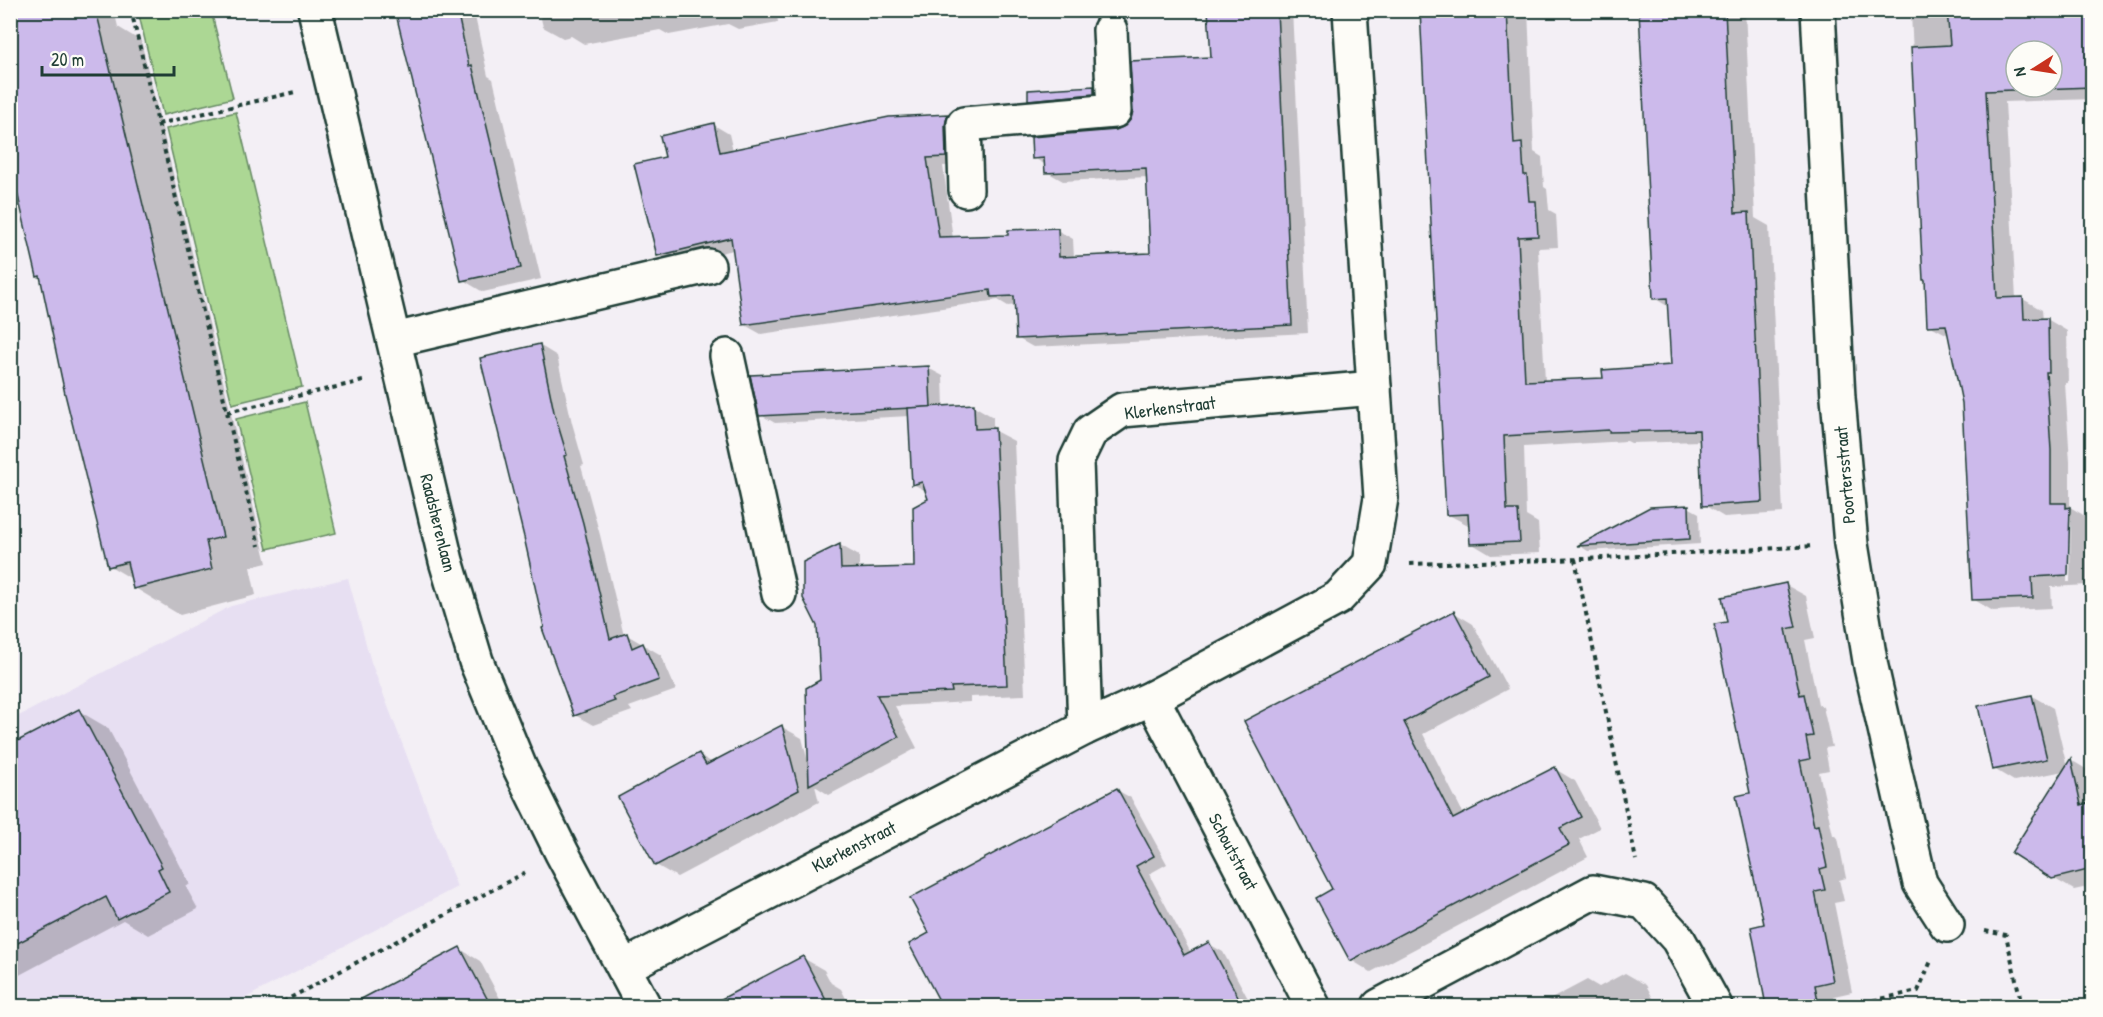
<svg xmlns="http://www.w3.org/2000/svg" width="2103" height="1017" viewBox="0 0 2103 1017" font-family="'Patrick Hand',sans-serif">
	<rect width="100%" height="100%" fill="#f3eff5"/>
	<filter id="ink" filterUnits="userSpaceOnUse"><feTurbulence type="fractalNoise" baseFrequency=".0167" numOctaves="2"/><feDisplacementMap in="SourceGraphic" scale="12" xChannelSelector="R" yChannelSelector="G"/><feConvolveMatrix kernelMatrix="1 2 1 2 8 2 1 2 1" color-interpolation-filters="sRGB"/></filter>
	<g filter="url(#ink)">
		<!-- built -->
		<path fill="#e7dff2" d="M 348,578 L 371,662 L 457,887 L 230,1006 L 11,1006 L 11,720 L 231,606 Z"/>
		<!-- green -->
		<g fill="#acd794" stroke="#668a64" stroke-width="1.5">
			<path d="M 138,11 L 211,11 L 233,98 L 163,115 Z"/>
			<path d="M 236,112 L 302,387 L 232,404 L 166,129 Z"/>
			<path d="M 305,402 L 336,533 L 267,549 L 236,419 Z"/>
		</g>
		<!-- shadow -->
		<g fill="#0003" fill-rule="evenodd">
			<path d="M 10,10 L 114,10 L 118,27 L 141,41 L 267,563 L 250,567 L 256,595 L 180,615 L 135,588 L 132,579 L 110,566 L 42,278 L 38,276 Z"/>
			<path d="M 411,10 L 471,10 L 474,12 L 488,76 L 493,79 L 541,279 L 483,292 L 463,280 Z"/>
			<path d="M 539,10 L 810,10 L 777,16 L 778,22 L 738,29 L 728,24 L 669,35 L 660,30 L 584,44 L 571,36 L 563,38 L 543,27 Z"/>
			<path d="M 858,10 L 883,10 L 863,14 Z"/>
			<path d="M 1214,10 L 1292,10 L 1308,333 L 1033,347 L 1017,338 L 1016,305 L 1008,306 L 998,300 L 761,334 L 745,325 L 733,250 L 675,264 L 659,255 L 667,158 L 714,125 L 729,134 L 733,151 L 890,119 L 948,116 L 963,125 L 962,165 L 943,166 L 953,239 L 1010,237 L 1057,230 L 1073,239 L 1074,258 L 1151,254 L 1148,177 L 1063,181 L 1047,172 L 1046,165 L 1034,158 L 1116,131 L 1216,117 Z"/>
			<path d="M 1423,10 L 1528,10 L 1534,152 L 1542,157 L 1544,187 L 1547,189 L 1549,210 L 1556,214 L 1558,247 L 1538,248 L 1545,381 L 1605,379 L 1673,366 L 1669,307 L 1654,298 L 1640,10 L 1745,10 L 1755,218 L 1769,226 L 1783,513 L 1724,517 L 1704,505 L 1701,441 L 1631,443 L 1627,441 L 1524,447 L 1526,516 L 1538,523 L 1540,553 L 1491,555 L 1471,543 L 1470,526 L 1447,514 Z"/>
			<path d="M 1906,10 L 2092,10 L 2092,99 L 2005,102 L 2016,299 L 2023,299 L 2042,310 L 2043,320 L 2047,319 L 2067,331 L 2068,383 L 2065,383 L 2070,462 L 2070,507 L 2085,516 L 2085,518 L 2089,520 L 2088,585 L 2051,587 L 2052,608 L 1993,611 L 1973,599 L 1964,402 L 1950,336 L 1929,325 L 1927,281 L 1924,280 L 1911,13 ZM 2016,51 L 2052,51 L 2052,87 L 2016,87 ZM 2068,513 L 2071,513 L 2070,582 L 2067,582 Z"/>
			<path d="M 1094,87 L 1104,93 L 1104,99 L 1040,105 L 1030,99 Z"/>
			<path d="M 539,345 L 557,356 L 572,423 L 584,465 L 581,466 L 600,535 L 624,636 L 627,635 L 661,655 L 676,690 L 629,707 L 632,711 L 593,725 L 575,715 L 546,628 Z"/>
			<path d="M 928,368 L 943,376 L 944,408 L 974,406 L 993,417 L 993,430 L 1014,441 L 1025,695 L 970,697 L 970,702 L 895,706 L 917,748 L 829,795 L 815,786 L 819,802 L 677,877 L 656,865 L 620,797 L 699,755 L 713,763 L 782,727 L 802,738 L 808,762 L 840,545 L 859,556 L 859,570 L 916,568 L 930,500 L 928,492 L 913,484 L 910,416 L 775,423 L 761,415 Z"/>
			<path d="M 1688,507 L 1699,513 L 1700,544 L 1588,551 L 1580,546 Z"/>
			<path d="M 1786,585 L 1806,596 L 1815,638 L 1805,640 L 1818,704 L 1823,707 L 1832,747 L 1825,748 L 1829,770 L 1819,772 L 1833,835 L 1838,838 L 1846,878 L 1839,880 L 1844,901 L 1834,903 L 1852,992 L 1834,996 L 1836,1006 L 1768,1006 L 1752,928 L 1765,925 L 1752,794 L 1729,623 Z"/>
			<path d="M 1453,612 L 1473,624 L 1508,689 L 1423,734 L 1464,815 L 1555,769 L 1575,781 L 1600,828 L 1579,839 L 1588,857 L 1371,972 L 1351,960 L 1334,890 L 1246,722 Z"/>
			<path d="M 2032,696 L 2053,708 L 2067,767 L 2071,760 L 2091,772 L 2092,886 L 2074,890 L 2053,878 L 2064,771 L 2014,781 L 1994,769 Z"/>
			<path d="M 79,711 L 108,728 L 190,884 L 186,887 L 198,909 L 148,935 L 123,920 L 10,980 L 10,747 Z"/>
			<path d="M 1117,790 L 1131,798 L 1167,864 L 1149,874 L 1191,953 L 1209,944 L 1223,952 L 1252,1006 L 1010,1006 L 988,964 L 931,934 Z"/>
			<path d="M 460,949 L 480,961 L 504,1006 L 425,1006 L 409,976 Z"/>
			<path d="M 803,958 L 824,970 L 831,983 L 841,989 L 850,1006 L 727,1006 L 724,1000 Z"/>
			<path d="M 1625,973 L 1646,985 L 1657,1006 L 1538,1006 L 1587,980 L 1599,987 Z"/>
		</g>
		<!-- building -->
		<g fill="#ccbaeb" stroke="#1f3d34" stroke-width="1.5" fill-rule="evenodd">
			<path d="M 10,10 L 96,10 L 223,537 L 206,541 L 212,569 L 133,589 L 127,562 L 108,567 L 65,394 L 40,276 L 37,277 L 10,162 Z"/>
			<path d="M 395,10 L 457,10 L 469,66 L 472,65 L 521,268 L 461,281 Z"/>
			<path d="M 1208,10 L 1277,10 L 1292,325 L 1016,339 L 1014,296 L 991,297 L 990,290 L 743,325 L 731,238 L 657,256 L 634,164 L 665,157 L 660,136 L 714,123 L 720,152 L 889,117 L 948,114 L 945,125 L 946,157 L 927,158 L 939,237 L 1008,235 L 1008,230 L 1058,228 L 1059,257 L 1150,253 L 1146,168 L 1045,173 L 1044,158 L 1032,159 L 1031,137 L 1116,130 L 1125,126 L 1131,119 L 1133,111 L 1130,61 L 1211,57 Z"/>
			<path d="M 1420,10 L 1507,10 L 1514,144 L 1522,143 L 1524,175 L 1527,175 L 1529,201 L 1536,201 L 1538,236 L 1518,237 L 1525,381 L 1603,378 L 1602,370 L 1671,365 L 1667,298 L 1653,299 L 1639,10 L 1725,10 L 1735,213 L 1749,212 L 1763,502 L 1702,506 L 1699,430 L 1609,432 L 1609,430 L 1504,436 L 1507,510 L 1518,510 L 1520,542 L 1470,544 L 1468,514 L 1446,515 Z"/>
			<path d="M 1947,10 L 2092,10 L 2092,87 L 1986,91 L 1997,298 L 2023,297 L 2024,319 L 2048,318 L 2049,372 L 2046,372 L 2051,450 L 2051,503 L 2066,503 L 2066,508 L 2070,507 L 2068,575 L 2032,577 L 2033,598 L 1972,600 L 1962,403 L 1946,325 L 1927,326 L 1925,280 L 1923,280 L 1911,47 L 1950,45 ZM 2016,51 L 2052,51 L 2052,87 L 2016,87 Z"/>
			<path d="M 1094,86 L 1094,94 L 1028,100 L 1028,90 Z"/>
			<path d="M 540,344 L 554,412 L 567,455 L 564,456 L 583,523 L 610,639 L 627,633 L 632,648 L 643,643 L 659,680 L 612,697 L 615,701 L 574,716 L 542,628 L 544,627 L 524,537 L 480,358 Z"/>
			<path d="M 929,366 L 931,407 L 759,416 L 750,375 Z"/>
			<path d="M 974,404 L 975,429 L 995,428 L 1007,685 L 951,687 L 952,692 L 877,695 L 899,737 L 809,785 L 806,688 L 820,680 L 817,626 L 803,598 L 803,562 L 840,544 L 841,569 L 914,567 L 913,507 L 928,499 L 922,482 L 912,485 L 908,408 Z"/>
			<path d="M 1689,505 L 1690,539 L 1577,546 L 1650,507 Z"/>
			<path d="M 1786,583 L 1796,627 L 1786,629 L 1800,695 L 1804,694 L 1813,736 L 1806,737 L 1810,759 L 1800,761 L 1814,826 L 1818,825 L 1827,867 L 1820,869 L 1825,890 L 1815,892 L 1833,981 L 1815,985 L 1819,1006 L 1766,1006 L 1751,927 L 1764,924 L 1736,796 L 1750,793 L 1714,624 L 1727,622 L 1722,597 Z"/>
			<path d="M 1454,611 L 1489,677 L 1404,722 L 1453,819 L 1555,767 L 1581,817 L 1560,828 L 1569,845 L 1350,961 L 1316,898 L 1332,889 L 1244,721 Z"/>
			<path d="M 2032,695 L 2047,759 L 1992,770 L 1978,706 Z"/>
			<path d="M 79,709 L 162,867 L 158,869 L 169,892 L 117,919 L 106,897 L 10,947 L 10,745 Z"/>
			<path d="M 782,725 L 799,790 L 655,866 L 618,797 L 699,753 L 706,765 Z"/>
			<path d="M 2071,758 L 2081,805 L 2092,802 L 2092,869 L 2052,879 L 2011,853 Z"/>
			<path d="M 1117,788 L 1154,856 L 1136,866 L 1184,955 L 1209,942 L 1243,1006 L 942,1006 L 909,944 L 929,933 L 910,898 Z"/>
			<path d="M 460,947 L 491,1006 L 348,1006 Z"/>
			<path d="M 803,956 L 829,1006 L 708,1006 Z"/>
		</g>
		<g fill="none" stroke-linecap="round" stroke-linejoin="round">
			<!-- minor casing -->
			<g stroke="#1f3d34" stroke-width="38">
				<g id="minor">
					<path d="M 315,10 L 446,561 L 476,661 L 520,768 L 562,853 L 644,1006"/>
					<path d="M 1818,10 L 1838,398 L 1851,544 L 1871,667 L 1920,883 L 1947,925"/>
					<path d="M 966,190 L 964,124 L 1114,111 L 1110,30"/>
					<path d="M 394,340 L 708,266"/>
					<path d="M 727,356 L 779,594"/>
					<path d="M 1152,698 L 1313,1006"/>
					<path d="M 1085,728 L 1076,461 L 1090,432 L 1122,410 L 1374,388"/>
					<path d="M 624,967 L 1085,728 L 1152,698 L 1338,598 L 1370,564 L 1381,498 L 1350,10"/>
					<path d="M 1379,1006 L 1593,892 L 1644,902 L 1678,939 L 1715,1006"/>
				</g>
			</g>
			<!-- path -->
			<g stroke="#1f3d34" stroke-width="4" stroke-dasharray="4.5 4.5" stroke-linecap="butt">
				<path d="M 131,10 L 259,546"/>
				<path d="M 158,124 L 295,92"/>
				<path d="M 227,412 L 363,381"/>
				<path d="M 1575,559 L 1636,860"/>
				<path d="M 1410,564 L 1585,559 L 1813,546"/>
				<path d="M 1985,931 L 2006,935 L 2022,1006"/>
				<path d="M 275,1006 L 528,871"/>
				<path d="M 1847,1006 L 1918,991 L 1931,961"/>
			</g>
			<!-- minor -->
			<use href="#minor" stroke="#fdfcf7" stroke-width="33"/>
		</g>
	</g>
	<g text-anchor="middle" stroke-width="4.5" stroke-linejoin="round" paint-order="stroke">
		<!-- street labels -->
		<g font-size="18" fill="#1f3d34" stroke="#fdfcf7">
			<text transform="translate(1170 408) rotate(-7)" y="6">Klerkenstraat</text>
			<text transform="translate(1845 475) rotate(-95)" y="6">Poortersstraat</text>
			<text transform="translate(438 523) rotate(76)" y="6">Raadsherenlaan</text>
			<text transform="translate(854 847) rotate(-27)" y="6">Klerkenstraat</text>
			<text transform="translate(1233 852) rotate(62)" y="6">Schoutstraat</text>
		</g>
	</g>
	<!-- margin -->
	<rect width="2103" height="1017" fill="none" stroke="#fdfcf7" stroke-width="36"/>
	<rect x="18" y="18" width="2067" height="981" fill="none" stroke="#1f3d34" stroke-width="2" filter="url(#ink)"/>
	<!-- north arrow -->
	<g transform="translate(2034 69) rotate(258)"><circle r="28" fill="#fdfcf7" stroke="#a4b0a9" stroke-width="1.5"/>
	<path d="M0-4.5L10 22L0 15L-10 22Z" fill="#c8321e"/>
	<text y="-9" font-size="16" font-weight="bold" text-anchor="middle" fill="#1f3d34">N</text>
	</g>
	<!-- scale -->
	<path d="M42 66v9h132v-9" fill="none" stroke="#1f3d34" stroke-width="3"/>
	<text x="51" y="66" font-size="18" fill="#1f3d34" stroke="#fdfcf7" stroke-width="4.5" paint-order="stroke">20 m</text>
</svg>
